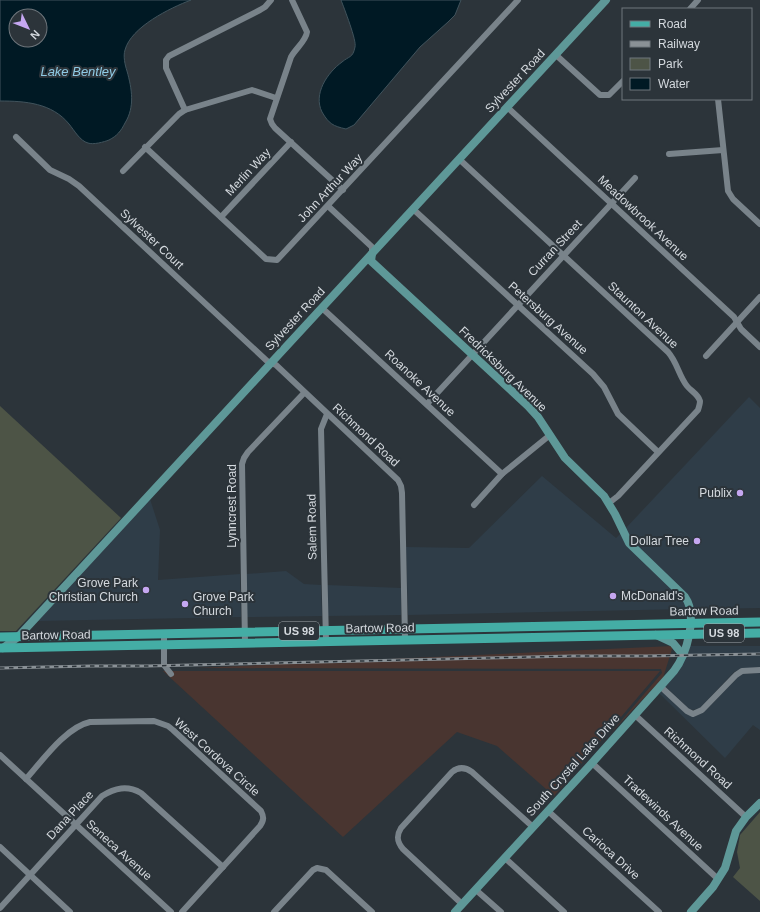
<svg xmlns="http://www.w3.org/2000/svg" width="760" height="912" viewBox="0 0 760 912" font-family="Helvetica,sans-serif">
	<rect width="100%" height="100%" fill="#2c343a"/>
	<!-- built -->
	<g fill="#2f3d48">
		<path d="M 749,397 L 760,408 L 760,608 L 694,609 L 692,601 L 687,595 L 632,542 L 625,529 Z"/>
		<path d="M 542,476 L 616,538 L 621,533 L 678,593 L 688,609 L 408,615 L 406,547 L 469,548 Z"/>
		<path d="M 150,499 L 160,530 L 158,580 L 240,574 L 241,617 L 37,621 Z"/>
		<path d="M 286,571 L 304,584 L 321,585 L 322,616 L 247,617 L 246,574 Z"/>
		<path d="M 327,585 L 401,588 L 401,615 L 328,616 Z"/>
		<path d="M 689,646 L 760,646 L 760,667 L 740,669 L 734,672 L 700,708 L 693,710 L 689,709 L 665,686 L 687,655 Z"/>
		<path d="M 760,673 L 760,730 L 753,725 L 725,758 L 659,693 L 661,691 L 694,717 L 704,712 L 738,677 L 743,674 Z"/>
	</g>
	<!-- industrial -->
	<g fill="#493530">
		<path d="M 673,646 L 663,678 L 609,735 L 662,673 L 661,669 L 196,668 Z"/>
		<path d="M 163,671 L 660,671 L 554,796 L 497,746 L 457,732 L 343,837 Z"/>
	</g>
	<!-- green -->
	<g fill="#4d5446">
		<path d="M 0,406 L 121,518 L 16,631 L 0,631 Z"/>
		<path d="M 760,812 L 760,901 L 733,877 L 740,868 L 737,852 L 740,835 Z"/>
	</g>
	<!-- water -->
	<g fill="#001924" stroke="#40535c" fill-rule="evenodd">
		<path d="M 0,0 L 191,0 C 170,8 131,27 125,50 C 123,56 125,65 127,71 C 132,89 135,107 125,123 C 121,131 117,136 109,140 C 104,142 93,145 88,143 C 80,141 74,130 69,124 C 52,103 25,101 0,101 ZM 16,16 L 40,16 L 40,40 L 16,40 Z"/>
		<path d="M 341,0 L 461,0 L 455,15 L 448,22 L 420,47 L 354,125 L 346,129 C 333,126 329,124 322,112 C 313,94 327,73 342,62 C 349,56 353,58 355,47 C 357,41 344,8 341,0 Z"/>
	</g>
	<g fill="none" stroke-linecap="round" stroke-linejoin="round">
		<!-- street -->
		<g stroke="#79838a" stroke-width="6">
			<path d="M 292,0 L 307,32 C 306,41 296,48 291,57 L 270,119 L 272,124 L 275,128 L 343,190"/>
			<path d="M 690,9 L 698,0"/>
			<path d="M 556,55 L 600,95 L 609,95 L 623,81"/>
			<path d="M 718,99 L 728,191 L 733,199 L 760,224"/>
			<path d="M 507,107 L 734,317 L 741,329 L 760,347"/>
			<path d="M 185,110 L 166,68 L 166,60 L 169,56 L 260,10 L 265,7 L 271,0"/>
			<path d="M 16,137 L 50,170 L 69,179 L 79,186 L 267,361 L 276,365 L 398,480 L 401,486 L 402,493 L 405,639"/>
			<path d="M 145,147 L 266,259 L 277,260 L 518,0"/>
			<path d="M 669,154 L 723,150"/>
			<path d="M 459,159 L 668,352 C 677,362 679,376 687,386 C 691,391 698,394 700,401 C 700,404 699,407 698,410 L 618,496 L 609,503"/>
			<path d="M 123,171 L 179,114 L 185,110 L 252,90 L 276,98"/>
			<path d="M 328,206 L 372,247 L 372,254"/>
			<path d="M 413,209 L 593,374 L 604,387 L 618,414 L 658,452"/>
			<path d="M 221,217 L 291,142"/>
			<path d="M 322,308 L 502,474"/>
			<path d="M 706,356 L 760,297"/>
			<path d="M 427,404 L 635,178"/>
			<path d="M 474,505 L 502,474 L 550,435"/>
			<path d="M 164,634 L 164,665 L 171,674"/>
			<path d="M 326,641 L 321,429 L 327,414"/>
			<path d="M 245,643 L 242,464 L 244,458 L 248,452 L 304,393"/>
			<path d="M 660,686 L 687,711 L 693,714 L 702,710 L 736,675 L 742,671 L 760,670"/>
			<path d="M 635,715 L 746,817"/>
			<path d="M 0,755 L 171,912"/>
			<path d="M 592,763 L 718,879"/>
			<path d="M 26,779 C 42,761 66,727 90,722 L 154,721 L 168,726 L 173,730 L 261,811 C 264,817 264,820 260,826 L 182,912"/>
			<path d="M 548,811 L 659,912"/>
			<path d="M 0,847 L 70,912"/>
			<path d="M 505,858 L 564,912"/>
			<path d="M 476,890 L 501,912"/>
			<path d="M 462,904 L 403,849 C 397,842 396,836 401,828 L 452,772 C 458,767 465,767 472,772 L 533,827"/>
			<path d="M 0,908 L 102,796 C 115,788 127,785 141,793 L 223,867"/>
			<path d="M 274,912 L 313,870 L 317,868 L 326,870 L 372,912"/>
		</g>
		<!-- secondary -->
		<g stroke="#5e9898" stroke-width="8">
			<path d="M 372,254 L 371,261 L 528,406 L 538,417 L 565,458 L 604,496 L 615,514 L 629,543 L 685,597 C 698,615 687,654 674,671 L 592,763 L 455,912"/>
			<path d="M 656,635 L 673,643 L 683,655"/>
			<path d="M 3,648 L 18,637 L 606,0"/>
			<path d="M 691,912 L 713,887 L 725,868 L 736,831 L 746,817 L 760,803"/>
		</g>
		<!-- primary -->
		<g stroke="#44ada5" stroke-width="9">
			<path d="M 0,637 L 760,622"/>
			<path d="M 0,648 L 760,633"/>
		</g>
		<!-- rail casing -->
		<g stroke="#8a9196" stroke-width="3">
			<path id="rail" d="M 0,668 L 91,666 L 147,666 L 573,656 L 647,656 L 760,654"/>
		</g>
		<!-- rail -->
		<use href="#rail" stroke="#2c343a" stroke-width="1.5" stroke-dasharray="4.5" stroke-linecap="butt"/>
	</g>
	<!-- markers -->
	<g fill="#c5a7f1" stroke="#2c343a" stroke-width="1.5">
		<circle cx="740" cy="493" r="4"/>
		<circle cx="697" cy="541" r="4"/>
		<circle cx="146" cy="590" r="4"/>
		<circle cx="613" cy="596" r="4"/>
		<circle cx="185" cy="604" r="4"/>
	</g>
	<g text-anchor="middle" stroke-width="4" stroke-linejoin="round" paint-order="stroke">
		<!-- shield labels -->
		<g fill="#2c343a" stroke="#a2a8ad" stroke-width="1">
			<rect x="279" y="622" width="40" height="18" rx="3"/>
			<rect x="704" y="624" width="40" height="18" rx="3"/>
		</g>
		<g font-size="11" font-weight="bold" fill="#d4d9de">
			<text x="299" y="635">US 98</text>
			<text x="724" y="637">US 98</text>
		</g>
		<!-- street labels -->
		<g font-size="12" fill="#d4d9de" stroke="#2c343a">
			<text transform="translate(515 81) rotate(-47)" y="4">Sylvester Road</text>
			<text transform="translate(248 172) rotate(-47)" y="4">Merlin Way</text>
			<text transform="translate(330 188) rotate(-47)" y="4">John Arthur Way</text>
			<text transform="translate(643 218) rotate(43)" y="4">Meadowbrook Avenue</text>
			<text transform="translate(152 239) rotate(43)" y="4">Sylvester Court</text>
			<text transform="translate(555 248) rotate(-47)" y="4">Curran Street</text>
			<text transform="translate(643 315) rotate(43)" y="4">Staunton Avenue</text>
			<text transform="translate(548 318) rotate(42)" y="4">Petersburg Avenue</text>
			<text transform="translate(295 319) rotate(-47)" y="4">Sylvester Road</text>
			<text transform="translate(503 369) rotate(44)" y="4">Fredricksburg Avenue</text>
			<text transform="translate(420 383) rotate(43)" y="4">Roanoke Avenue</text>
			<text transform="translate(366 435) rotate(43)" y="4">Richmond Road</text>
			<text transform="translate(232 506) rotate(-90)" y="4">Lynncrest Road</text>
			<text transform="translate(312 527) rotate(-91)" y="4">Salem Road</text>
			<text transform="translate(704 611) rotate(-1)" y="4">Bartow Road</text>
			<text transform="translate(380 628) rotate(-1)" y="4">Bartow Road</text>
			<text transform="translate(56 635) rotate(-1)" y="4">Bartow Road</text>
			<text transform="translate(217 757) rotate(42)" y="4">West Cordova Circle</text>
			<text transform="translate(698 758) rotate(42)" y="4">Richmond Road</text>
			<text transform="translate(573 765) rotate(-48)" y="4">South Crystal Lake Drive</text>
			<text transform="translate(663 813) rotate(43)" y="4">Tradewinds Avenue</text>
			<text transform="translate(70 815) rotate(-47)" y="4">Dana Place</text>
			<text transform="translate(119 850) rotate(42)" y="4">Seneca Avenue</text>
			<text transform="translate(611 853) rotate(42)" y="4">Carioca Drive</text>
		</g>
		<!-- poi labels -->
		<g font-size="12" fill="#d4d9de" stroke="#2c343a" text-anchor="end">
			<text x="732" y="497">Publix</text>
			<text x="689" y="545">Dollar Tree</text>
			<text x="138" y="587">Grove Park<tspan x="138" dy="14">Christian Church</tspan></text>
			<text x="621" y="600" text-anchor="start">McDonald's</text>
			<text x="193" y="601" text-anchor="start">Grove Park<tspan x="193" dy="14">Church</tspan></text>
		</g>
		<!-- water labels -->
		<g font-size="13" font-style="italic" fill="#8fcae4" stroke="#2c343a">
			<text x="78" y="76">Lake Bentley</text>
		</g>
	</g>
	<!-- legend -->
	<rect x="622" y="8" width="130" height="92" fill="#2c343a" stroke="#6f767c"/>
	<rect x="630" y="21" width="20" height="6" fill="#44ada5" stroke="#6f767c"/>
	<text x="658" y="28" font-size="12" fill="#d4d9de">Road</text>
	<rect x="630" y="41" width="20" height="6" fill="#8a9196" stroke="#6f767c"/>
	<text x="658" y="48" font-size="12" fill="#d4d9de">Railway</text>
	<rect x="630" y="58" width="20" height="12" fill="#4d5446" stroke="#6f767c"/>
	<text x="658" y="68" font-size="12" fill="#d4d9de">Park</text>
	<rect x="630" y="78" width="20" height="12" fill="#001924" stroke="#6f767c"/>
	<text x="658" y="88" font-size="12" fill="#d4d9de">Water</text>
	<!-- north arrow -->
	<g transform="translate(28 28) rotate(133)"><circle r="19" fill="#2c343a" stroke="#6f767c"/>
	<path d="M0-3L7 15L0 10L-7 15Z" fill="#c5a7f1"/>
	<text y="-6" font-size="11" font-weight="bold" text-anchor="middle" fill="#d4d9de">N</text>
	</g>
</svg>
